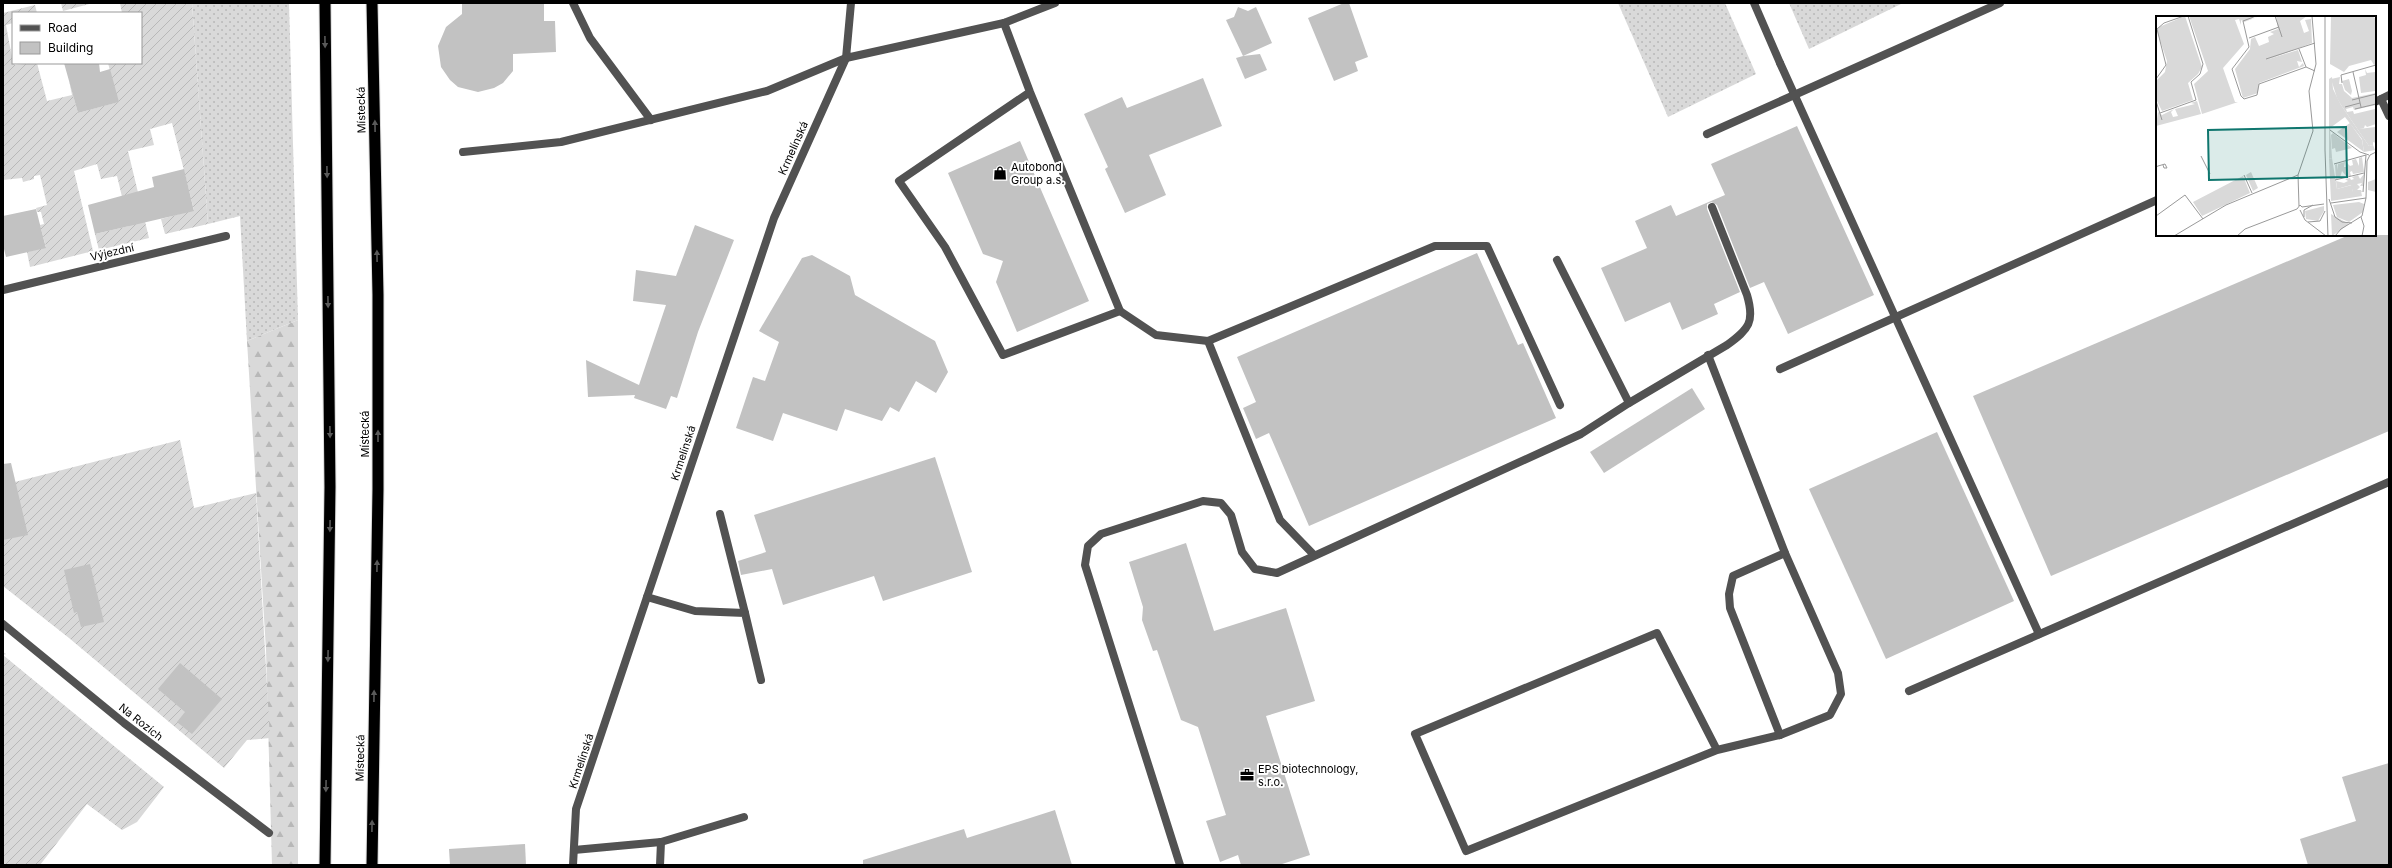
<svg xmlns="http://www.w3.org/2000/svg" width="2392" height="868" viewBox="0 0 2392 868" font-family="Inter,sans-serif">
	<defs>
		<pattern id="grass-dots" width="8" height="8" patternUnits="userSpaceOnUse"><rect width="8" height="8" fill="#d9d9d9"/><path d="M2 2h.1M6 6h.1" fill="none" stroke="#b8b8b8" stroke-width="1.8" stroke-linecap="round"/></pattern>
		<pattern id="forest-firs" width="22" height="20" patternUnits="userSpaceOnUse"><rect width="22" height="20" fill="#d9d9d9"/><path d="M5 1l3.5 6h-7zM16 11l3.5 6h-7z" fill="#b8b8b8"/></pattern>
		<pattern id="garden-furrows" width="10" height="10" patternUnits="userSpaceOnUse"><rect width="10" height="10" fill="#d9d9d9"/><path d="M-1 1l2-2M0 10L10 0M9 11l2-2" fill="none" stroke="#b8b8b8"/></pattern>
	</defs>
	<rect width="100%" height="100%" fill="#fff"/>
	<!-- grass -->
	<g fill="url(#grass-dots)">
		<path d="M 192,3 L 289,3 L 298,320 L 247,341 L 240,216 L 208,224 Z"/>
		<path d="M 1618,3 L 1725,3 L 1756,74 L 1668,117 Z"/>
		<path d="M 1789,3 L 1903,3 L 1809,49 Z"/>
	</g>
	<!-- forest -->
	<path fill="url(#forest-firs)" d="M 298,320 L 298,865 L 272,865 L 266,650 L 247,341 Z"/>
	<!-- garden -->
	<g fill="url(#garden-furrows)">
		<path d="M 61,3 L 93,3 L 63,11 Z"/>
		<path d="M 120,3 L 192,3 L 208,224 L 165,234 L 161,219 L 194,210 L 172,123 L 150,129 L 154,145 L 128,151 L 149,238 L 99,250 L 95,234 L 129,226 L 117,176 L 101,179 L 97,164 L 74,171 L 93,251 L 30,267 L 27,252 L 46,247 L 40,225 L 44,224 L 41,212 L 37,212 L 36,208 L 47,205 L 40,175 L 34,176 L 34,179 L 23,182 L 22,178 L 3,180 L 3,13 L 35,5 L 37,13 L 13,13 L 13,23 L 6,25 L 13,63 L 15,65 L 37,63 L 47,101 L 72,95 L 69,80 L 78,113 L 118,102 L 108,63 L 141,63 L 141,13 L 122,13 Z"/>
		<path d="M 180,440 L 194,508 L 256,493 L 270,738 L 247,740 L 224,768 L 69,638 L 3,586 L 3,485 Z"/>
		<path d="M 3,652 L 6,654 L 3,655 L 164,787 L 137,822 L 122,830 L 87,804 L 40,865 L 3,865 Z"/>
	</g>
	<!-- building -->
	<g fill="#c2c2c2">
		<path d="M 462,3 L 544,3 L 544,21 L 555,21 L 556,52 L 513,54 L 513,71 L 503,83 L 494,88 L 478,92 L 458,87 L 450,80 L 441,67 L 438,46 L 446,27 L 462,14 Z"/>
		<path d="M 1344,3 L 1349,3 L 1368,57 L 1355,62 L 1358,71 L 1334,81 L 1308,18 Z"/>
		<path d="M 1238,7 L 1248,11 L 1256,7 L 1272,43 L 1243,56 L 1260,54 L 1267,70 L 1245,79 L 1236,58 L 1243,56 L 1226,20 L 1234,17 Z"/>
		<path d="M 64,63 L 99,63 L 100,72 L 110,69 L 119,102 L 78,113 Z"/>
		<path d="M 1203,78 L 1222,126 L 1149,155 L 1166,195 L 1125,213 L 1105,169 L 1108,167 L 1084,114 L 1122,97 L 1127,108 Z"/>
		<path d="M 1797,126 L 1874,295 L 1788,334 L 1764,282 L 1750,288 L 1717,205 L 1712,202 L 1707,204 L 1707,209 L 1740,292 L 1714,304 L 1718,314 L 1682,330 L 1670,302 L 1625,322 L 1601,268 L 1647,248 L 1635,221 L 1671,205 L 1676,216 L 1725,195 L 1711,164 Z"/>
		<path d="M 1020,141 L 1089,301 L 1017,332 L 996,282 L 1003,261 L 983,254 L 948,173 Z"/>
		<path d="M 184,169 L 194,211 L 95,234 L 88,205 L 154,187 L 152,177 Z"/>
		<path d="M 36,209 L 46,248 L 6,257 L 3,245 L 3,216 Z"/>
		<path d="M 695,225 L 734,240 L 698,332 L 677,398 L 671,396 L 666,409 L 634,398 L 635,395 L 588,397 L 586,360 L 639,385 L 666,305 L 633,301 L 636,270 L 676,276 Z"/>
		<path d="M 2349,235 L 2389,235 L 2389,431 L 2051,576 L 1973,396 Z"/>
		<path d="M 1477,253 L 1518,345 L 1523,343 L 1556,418 L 1309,526 L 1269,433 L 1256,439 L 1243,408 L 1256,402 L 1237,357 Z"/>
		<path d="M 812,255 L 850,276 L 855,295 L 935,341 L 948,372 L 936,393 L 916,381 L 899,412 L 890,407 L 882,421 L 845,409 L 837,431 L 783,413 L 773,441 L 736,428 L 753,377 L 765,381 L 779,342 L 759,331 L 802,258 Z"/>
		<path d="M 1692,388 L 1705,409 L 1604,473 L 1590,452 Z"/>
		<path d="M 1937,432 L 2014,601 L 1886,659 L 1809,489 Z"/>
		<path d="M 935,457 L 972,572 L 883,601 L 874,576 L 783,605 L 772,569 L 741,575 L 738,561 L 766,552 L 754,515 Z"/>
		<path d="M 11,463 L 28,535 L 3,540 L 3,464 Z"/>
		<path d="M 1186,543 L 1214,631 L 1286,608 L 1315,701 L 1266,716 L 1310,855 L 1279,865 L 1241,865 L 1238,855 L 1220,862 L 1206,821 L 1226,815 L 1198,727 L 1181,720 L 1157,650 L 1153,651 L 1142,620 L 1143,607 L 1129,562 Z"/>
		<path d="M 90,564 L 104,622 L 81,627 L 77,612 L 74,613 L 64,570 Z"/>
		<path d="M 180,663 L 222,699 L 192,734 L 177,722 L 185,712 L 158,689 Z"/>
		<path d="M 2389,763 L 2389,865 L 2308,865 L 2300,839 L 2356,821 L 2342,777 Z"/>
		<path d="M 1055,810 L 1072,865 L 863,865 L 863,860 L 964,829 L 967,838 Z"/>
		<path d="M 525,844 L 526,865 L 450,865 L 449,849 Z"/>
	</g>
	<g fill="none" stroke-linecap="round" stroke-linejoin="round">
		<!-- trunk casing -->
		<g stroke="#dbdbdb" stroke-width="13">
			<g id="trunk">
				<path d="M 325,3 L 330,487 L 325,865"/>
				<path d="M 372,865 L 378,489 L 378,295 L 372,3"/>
			</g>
		</g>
		<!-- service -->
		<g stroke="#525252" stroke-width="8">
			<path d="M 573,3 L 590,38 L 651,120"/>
			<path d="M 1004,23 L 1030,92 L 1120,311 L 1003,355 L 945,247 L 899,181 L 1030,92"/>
			<path d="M 1780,63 L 2039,634"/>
			<path d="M 2375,102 L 2389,95"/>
			<path d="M 1707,134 L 2000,3"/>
			<path d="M 463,152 L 561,142 L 767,91 L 846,58"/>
			<path d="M 1120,311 L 1156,335 L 1208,341 L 1280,520 L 1314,555"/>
			<path d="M 1208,341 L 1435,246 L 1487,246 L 1560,405"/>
			<path d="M 1708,355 L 1785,553 L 1838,673 L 1841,694 L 1830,715 L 1780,735 L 1717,750 L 1466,851 L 1415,734 L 1657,633 L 1717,750"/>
			<path d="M 1780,369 L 2157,200"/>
			<path d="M 1629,403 L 1727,345 C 1749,329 1755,322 1747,295 L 1712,207"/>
			<path d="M 720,514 L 745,613"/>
			<path d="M 647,597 L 695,611 L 745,613 L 761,680"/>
			<path d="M 1909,691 L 2389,482"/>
			<path d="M 1780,735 L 1730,608 L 1729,594 L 1733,576 L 1785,553"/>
			<path d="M 574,850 L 661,842 L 744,817"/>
			<path d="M 660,865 L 661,842"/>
			<path d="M 1180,865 L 1085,565 L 1088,546 L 1101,534 L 1203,501 L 1221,503 L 1231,515 L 1242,552 L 1255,569 L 1277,573 L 1581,434 L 1629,403 L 1557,260"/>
		</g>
		<!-- minor -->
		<g stroke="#525252" stroke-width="8">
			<path d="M 851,3 L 846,58 L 1004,23 L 1055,3"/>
			<path d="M 1754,3 L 1780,63"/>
			<path d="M 2381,99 L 2389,116"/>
			<path d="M 3,290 L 226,236"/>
			<path d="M 3,624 L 124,723 L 269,833"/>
			<path d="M 573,865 L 576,809 L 774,218 L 846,58"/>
		</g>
		<!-- trunk -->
		<use href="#trunk" stroke="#000" stroke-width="11"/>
	</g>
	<!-- one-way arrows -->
	<defs><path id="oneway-solid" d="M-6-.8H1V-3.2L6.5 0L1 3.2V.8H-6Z"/></defs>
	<g fill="#595959">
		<use href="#oneway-solid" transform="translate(325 42) rotate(89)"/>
		<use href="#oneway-solid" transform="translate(375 126) rotate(-91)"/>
		<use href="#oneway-solid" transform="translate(327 172) rotate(89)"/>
		<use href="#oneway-solid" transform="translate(377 256) rotate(-91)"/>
		<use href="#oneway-solid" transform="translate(328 302) rotate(89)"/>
		<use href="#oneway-solid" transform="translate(330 432) rotate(89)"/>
		<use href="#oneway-solid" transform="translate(378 436) rotate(-90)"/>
		<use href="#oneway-solid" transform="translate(330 526) rotate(91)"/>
		<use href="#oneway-solid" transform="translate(377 566) rotate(-89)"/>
		<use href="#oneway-solid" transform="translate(328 656) rotate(91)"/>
		<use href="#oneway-solid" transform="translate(374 696) rotate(-89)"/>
		<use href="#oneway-solid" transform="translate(326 786) rotate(91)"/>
		<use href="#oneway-solid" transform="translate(372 826) rotate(-89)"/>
	</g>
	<!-- icons -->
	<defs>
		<g id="shop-bare" transform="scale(1.08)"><path d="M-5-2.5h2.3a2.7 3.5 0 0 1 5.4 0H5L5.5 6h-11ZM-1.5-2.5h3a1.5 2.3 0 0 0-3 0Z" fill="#000" stroke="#fff" stroke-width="2.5" paint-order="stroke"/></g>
		<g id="office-bare" transform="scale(1.08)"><path d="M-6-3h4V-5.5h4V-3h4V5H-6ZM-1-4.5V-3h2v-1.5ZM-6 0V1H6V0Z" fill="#000" stroke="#fff" stroke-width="2.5" paint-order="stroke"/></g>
	</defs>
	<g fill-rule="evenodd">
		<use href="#shop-bare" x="1000" y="173"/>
		<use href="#office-bare" x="1247" y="775"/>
	</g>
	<g text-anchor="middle" stroke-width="4" stroke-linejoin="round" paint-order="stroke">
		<!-- street labels -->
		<g font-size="11" fill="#000" stroke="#fff">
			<text transform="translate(361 110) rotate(-91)" y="4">Místecká</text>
			<text transform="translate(793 148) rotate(-66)" y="4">Krmelínská</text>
			<text transform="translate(112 252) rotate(-13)" y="4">Výjezdní</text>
			<text transform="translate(365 434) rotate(-90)" y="4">Místecká</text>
			<text transform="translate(683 453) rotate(-72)" y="4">Krmelínská</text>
			<text transform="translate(141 722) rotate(38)" y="4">Na Rozích</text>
			<text transform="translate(360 758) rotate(-89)" y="4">Místecká</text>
			<text transform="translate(581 761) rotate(-72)" y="4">Krmelínská</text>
		</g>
		<!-- poi labels -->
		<g font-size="11" fill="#000" stroke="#fff" text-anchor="start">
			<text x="1011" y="171">Autobond<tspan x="1011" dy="13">Group a.s.</tspan></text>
			<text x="1258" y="773">EPS biotechnology,<tspan x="1258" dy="13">s.r.o.</tspan></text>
		</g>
	</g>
	<!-- overview -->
	<g transform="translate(2156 16)">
		<rect width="220" height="220" fill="#fff"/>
		<path d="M 29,0 L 46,51 L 42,58 L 32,67 L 37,84 L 6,95 L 0,83 L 0,65 L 9,56 L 11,45 L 1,15 L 3,11 ZM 33,0 L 99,0 L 95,3 L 104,0 L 88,6 L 85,4 L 85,9 L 83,3 L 79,4 L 88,28 L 67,52 L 79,86 L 82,86 L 46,98 L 38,68 L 52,55 ZM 120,0 L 151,0 L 144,5 L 148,17 L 153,15 L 149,4 L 155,3 L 156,27 L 113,43 L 142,34 L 146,46 L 141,45 L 143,51 L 147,47 L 148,50 L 103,67 L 102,77 L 87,82 L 79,53 L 94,33 L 95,23 L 99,21 L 103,30 L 113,26 L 112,21 L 118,18 L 114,16 L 122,13 ZM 209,53 L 211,57 L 219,56 L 219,75 L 205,77 L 203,61 L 210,59 ZM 184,61 L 183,68 L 186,68 L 188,75 L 196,82 L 220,77 L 220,89 L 198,94 L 197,91 L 190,93 L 191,96 L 197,95 L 198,98 L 219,93 L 220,108 L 211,111 L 209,109 L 208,112 L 203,113 L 219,111 L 220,127 L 217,126 L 217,129 L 213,130 L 185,89 L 181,82 L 175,63 ZM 193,63 L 196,75 L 195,79 L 189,74 L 186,65 ZM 41,85 L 45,98 L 0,110 L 2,96 L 6,99 L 18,93 L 15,96 L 17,101 L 22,100 L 19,93 L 39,88 L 35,87 ZM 176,142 L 181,173 L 196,169 L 197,176 L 205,175 L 206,180 L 175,185 L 173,143 ZM 95,156 L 102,172 L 97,175 L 90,159 ZM 87,160 L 94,177 L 46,200 L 37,186 ZM 203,186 L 208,188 L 207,196 L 193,206 L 181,201 L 177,189 ZM 168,190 L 168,195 L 162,205 L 150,203 L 149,195 ZM 175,198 L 193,208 L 176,220 Z" fill="#d9d9d9"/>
		<path d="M 175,0 L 216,0 L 220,3 L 220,48 L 218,49 L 215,44 L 193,50 L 188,56 L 174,48 ZM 176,61 L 177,73 L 185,89 L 213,130 L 217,129 L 219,134 L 208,136 L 206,123 L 189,101 L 174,112 L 176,142 L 173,143 L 173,63 Z" fill="#d9d9d9"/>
		<path d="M 220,163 L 220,176 L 212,174 L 212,166 Z" fill="#d9d9d9"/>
		<path d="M 194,107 L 206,124 L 208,136 L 181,116 ZM 177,117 L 196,132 L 180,136 L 179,132 L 176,133 L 175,119 ZM 206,141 L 208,156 L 197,158 L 196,155 L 194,156 L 195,160 L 190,160 L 186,155 L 184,162 L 180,163 L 179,149 L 181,148 L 181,154 L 182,148 L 189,146 L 188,151 L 191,151 L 190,146 L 194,150 L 197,149 L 196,144 L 200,143 L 203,150 L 203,142 ZM 208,158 L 207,170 L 204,170 L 206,167 L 201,168 L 204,171 L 201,174 L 205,174 L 206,176 L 197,176 L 195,169 L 181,173 L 180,165 L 188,167 L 192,165 L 189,163 L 194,162 L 195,164 L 198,163 L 196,161 L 202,159 L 204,163 Z" fill="#d9d9d9"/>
		<path fill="none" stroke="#999" stroke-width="1" d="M 100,0 L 87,5 L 93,31 L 76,53 L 85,80 L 88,83 L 101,79 L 103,68 L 150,51 L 159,55M 119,0 L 126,21M 169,0 L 169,134 L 172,220M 93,22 L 123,11M 143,33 L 150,51M 110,43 L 159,27M 197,56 L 205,91M 0,63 L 10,49 L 1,13 L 8,7 L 28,0M 186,67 L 185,59 L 220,49M 196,84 L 220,78M 0,85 L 6,104M 189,91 L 204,87M 199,93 L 220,88M 4,97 L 40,84 L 35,66 L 44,58 L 47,48 L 32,0M 174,114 L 204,136 L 213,139M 45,140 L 54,158M 178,148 L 210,139M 0,151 L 2,150 L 9,148 L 11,152 L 8,152 L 7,149M 88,159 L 96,177M 142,159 L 157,115 L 153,75 L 160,48 L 156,0M 179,164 L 208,157M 207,176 L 210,139M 173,183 L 179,201 L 186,206 L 196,207M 175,187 L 210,182 L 211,145 L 214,139 L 220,136M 141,193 L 144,189 L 146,191 L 168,188M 144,194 L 149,204 L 170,220M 0,200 L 29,179 L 47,203M 148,201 L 148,194 L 157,189M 205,201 L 208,210 L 206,220M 152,206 L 164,205 L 169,195M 18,220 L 70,189 L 142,159 L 143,190M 81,220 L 89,213 L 141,193M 179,220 L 185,213 L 206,200 L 210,182"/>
		<path fill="#0f766e" fill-opacity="0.15" stroke="#0f766e" stroke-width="2" d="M 190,111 L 191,161 L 53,164 L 52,114 Z"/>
		<rect width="220" height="220" fill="none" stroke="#000" stroke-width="2"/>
	</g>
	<!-- border -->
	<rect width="2392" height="868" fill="none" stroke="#000000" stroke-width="8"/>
	<!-- legend -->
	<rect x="12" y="12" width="130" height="52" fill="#ffffff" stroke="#999999"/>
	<rect x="20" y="25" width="20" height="6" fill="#525252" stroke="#999999"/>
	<text x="48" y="32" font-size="12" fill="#000000">Road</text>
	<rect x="20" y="42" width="20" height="12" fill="#c2c2c2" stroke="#999999"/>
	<text x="48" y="52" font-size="12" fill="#000000">Building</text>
</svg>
